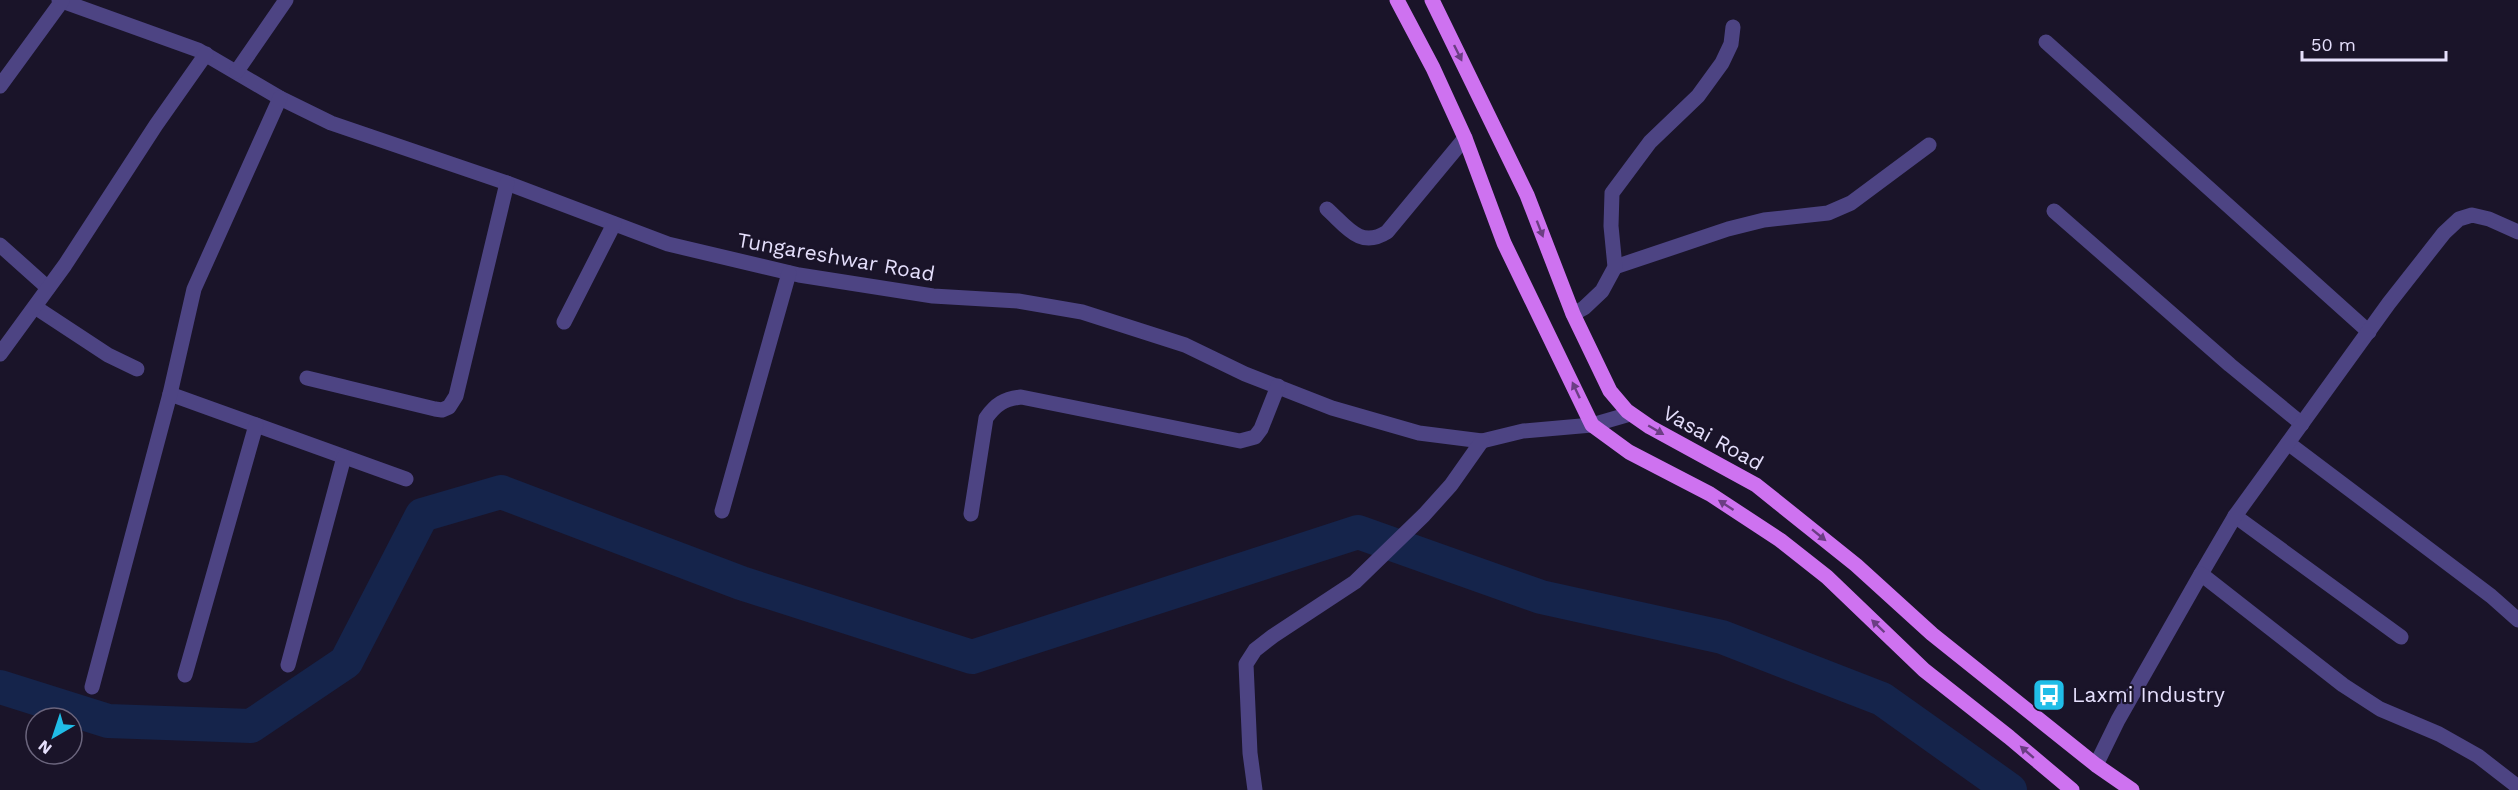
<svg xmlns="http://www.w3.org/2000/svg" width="2518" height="790" viewBox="0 0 2518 790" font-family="'Work Sans',sans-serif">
	<rect width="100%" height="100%" fill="#1a1429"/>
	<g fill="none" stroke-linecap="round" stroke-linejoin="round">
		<!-- river -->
		<path stroke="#15244b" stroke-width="34" d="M 0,687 L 108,721 L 251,726 L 346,662 L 422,515 L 501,492 L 741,583 L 972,657 L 1358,532 L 1541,597 L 1722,637 L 1882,699 L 2010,790"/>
		<!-- minor -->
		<g stroke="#4d4483" stroke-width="15">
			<path d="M 59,0 L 198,50 L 280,98 L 331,123 L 507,183 L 668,244 L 799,275 L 933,296 L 1018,301 L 1082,312 L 1185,345 L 1245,374 L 1332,408 L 1419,433 L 1482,441 L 1523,431 L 1592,425 L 1630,414"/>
			<path d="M 2046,42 L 2369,332"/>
			<path d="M 237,71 L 286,0"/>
			<path d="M 0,86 L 62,1"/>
			<path d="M 1327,209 C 1347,227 1360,249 1387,232 L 1465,138"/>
			<path d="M 2054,211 L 2230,365 L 2302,424"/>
			<path d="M 0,245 L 48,288"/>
			<path d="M 1615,267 L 1728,229 L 1764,220 L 1828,213 L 1851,203 L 1929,145"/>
			<path d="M 35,307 L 108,355 L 137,369"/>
			<path d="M 1573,314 L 1584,308 L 1602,291 L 1615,267 L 1611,226 L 1612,193 L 1650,142 L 1698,96 L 1722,63 L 1731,44 L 1733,27"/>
			<path d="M 564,322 L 614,224"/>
			<path d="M 0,354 L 65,265 L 156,125 L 206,54"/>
			<path d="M 307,378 L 435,409 L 442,410 L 449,407 L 456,396 L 507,183"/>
			<path d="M 170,394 L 406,479"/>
			<path d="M 2288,443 L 2491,596 L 2518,620"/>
			<path d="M 722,511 L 789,273"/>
			<path d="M 971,514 L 986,418 C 996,404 1004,399 1021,397 L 1240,441 L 1255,437 L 1261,429 L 1278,386"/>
			<path d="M 2235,516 L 2401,637"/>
			<path d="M 2201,574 L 2235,516 L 2389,303 L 2444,233 L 2459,219 L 2472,215 L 2489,219 L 2518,232"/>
			<path d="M 288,665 L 344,457"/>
			<path d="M 185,675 L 256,425"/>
			<path d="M 92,687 L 170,394 L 194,289 L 280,98"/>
			<path d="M 2096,765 L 2118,720 L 2201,574 L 2343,685 L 2380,709 L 2439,734 L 2478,756 L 2518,787"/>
			<path d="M 1255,790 L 1250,753 L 1246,664 L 1255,650 L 1273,636 L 1355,582 L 1424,515 L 1451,485 L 1482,441"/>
		</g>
		<!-- major -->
		<g stroke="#ce72f0" stroke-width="15">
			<path d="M 1397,0 L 1433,68 L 1465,138 L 1504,243 L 1592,425 L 1629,452 L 1710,494 L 1780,540 L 1827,577 L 1924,670 L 2009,737 L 2072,790"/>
			<path d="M 1432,0 L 1527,195 L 1573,314 L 1610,391 L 1627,411 L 1650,427 L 1756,485 L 1856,565 L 1932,634 L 2096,765 L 2132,790"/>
		</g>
	</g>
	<!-- one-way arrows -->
	<defs><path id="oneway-solid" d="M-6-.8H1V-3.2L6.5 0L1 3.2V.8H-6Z" transform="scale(1.5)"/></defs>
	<g fill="#6b3e83">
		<use href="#oneway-solid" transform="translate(1458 53) rotate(64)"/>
		<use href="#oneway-solid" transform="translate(1540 229) rotate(69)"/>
		<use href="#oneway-solid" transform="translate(1576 390) rotate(-115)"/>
		<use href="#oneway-solid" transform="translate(1656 430) rotate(30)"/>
		<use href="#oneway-solid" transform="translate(1726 505) rotate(-147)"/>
		<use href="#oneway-solid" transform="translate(1819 535) rotate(39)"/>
		<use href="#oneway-solid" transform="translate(1878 626) rotate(-136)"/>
		<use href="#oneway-solid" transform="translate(2027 752) rotate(-139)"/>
	</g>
	<!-- icons -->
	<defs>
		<g id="bus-square" transform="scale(1.725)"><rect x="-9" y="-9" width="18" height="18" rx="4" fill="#20bde7" stroke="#1a1429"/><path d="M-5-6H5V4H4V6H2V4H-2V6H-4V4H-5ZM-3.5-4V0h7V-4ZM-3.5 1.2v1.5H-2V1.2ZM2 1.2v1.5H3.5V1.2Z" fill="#fff"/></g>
	</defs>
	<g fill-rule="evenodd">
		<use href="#bus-square" x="2049" y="695"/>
	</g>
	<g text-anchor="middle" stroke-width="4.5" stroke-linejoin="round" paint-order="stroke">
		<!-- street labels -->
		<g font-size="21" fill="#e5dffc" stroke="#1a1429">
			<text transform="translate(836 257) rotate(10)" y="7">Tungareshwar Road</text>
			<text transform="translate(1713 438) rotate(29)" y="7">Vasai Road</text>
		</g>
		<!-- poi labels -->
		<g font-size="21" fill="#e5dffc" stroke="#1a1429" text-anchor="start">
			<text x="2072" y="702">Laxmi Industry</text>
		</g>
	</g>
	<!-- north arrow -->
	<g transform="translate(54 736) rotate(219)"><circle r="28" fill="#1a1429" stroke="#6b657d" stroke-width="1.5"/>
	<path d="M0-4.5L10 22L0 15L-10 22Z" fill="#20bde7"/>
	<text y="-9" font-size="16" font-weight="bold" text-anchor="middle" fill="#e5dffc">N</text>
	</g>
	<!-- scale -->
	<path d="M2302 51v9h144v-9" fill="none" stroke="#e5dffc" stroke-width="3"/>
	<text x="2311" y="51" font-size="18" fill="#e5dffc" stroke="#1a1429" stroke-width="4.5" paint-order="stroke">50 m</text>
</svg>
